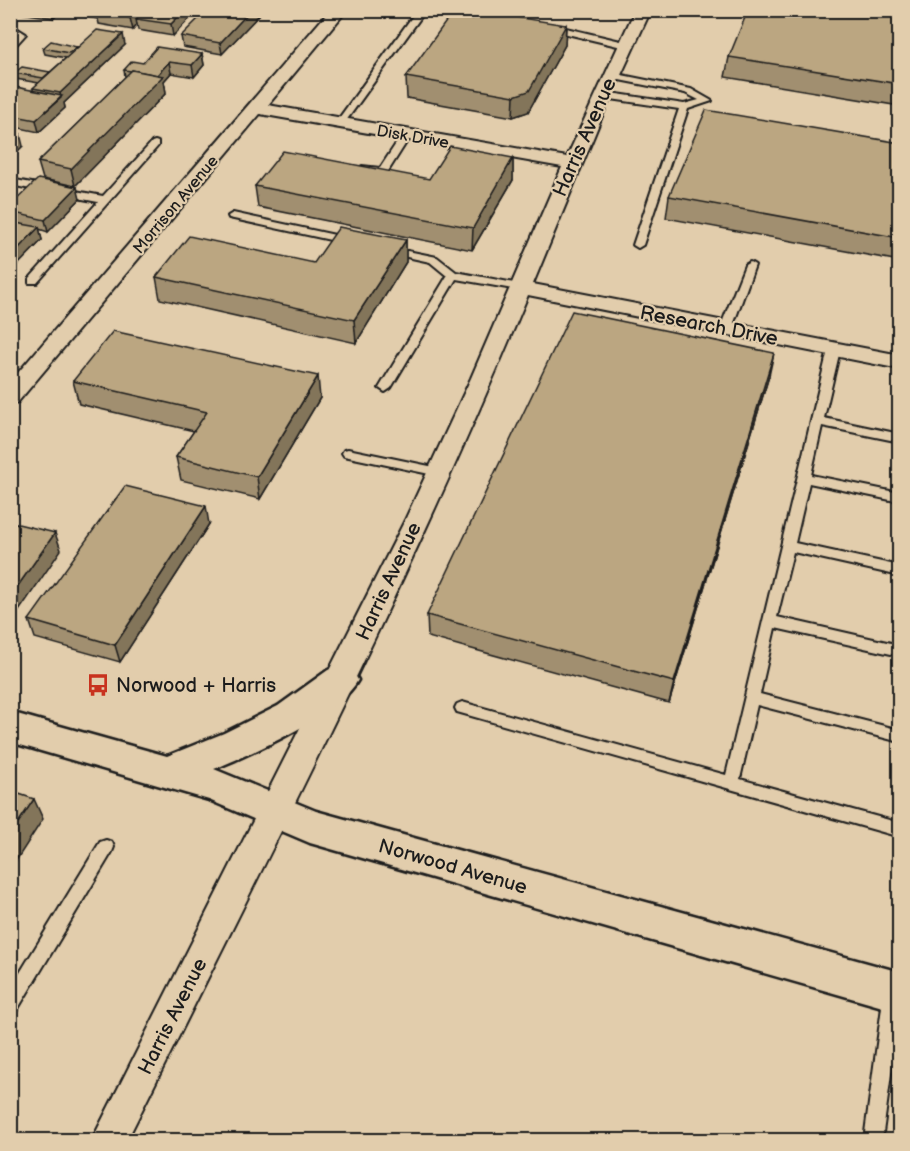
<svg xmlns="http://www.w3.org/2000/svg" width="910" height="1151" viewBox="0 0 910 1151" font-family="'Balsamiq Sans',sans-serif">
	<rect width="100%" height="100%" fill="#e2cdac"/>
	<filter id="ink" filterUnits="userSpaceOnUse"><feTurbulence type="fractalNoise" baseFrequency=".0167" numOctaves="2"/><feDisplacementMap in="SourceGraphic" scale="12" xChannelSelector="R" yChannelSelector="G"/><feConvolveMatrix kernelMatrix="1 2 1 2 8 2 1 2 1" color-interpolation-filters="sRGB"/></filter>
	<g filter="url(#ink)">
		<g fill="none" stroke-linecap="round" stroke-linejoin="round">
			<!-- service casing -->
			<g stroke="#1c1c1c" stroke-width="4">
				<g id="service">
					<path d="M 417,10 L 426,10 L 343,125 L 337,125 L 337,121 Z"/>
					<path d="M 433,10 L 456,10 L 496,19 L 492,22 Z"/>
					<path d="M 549,24 L 629,43 L 630,45 L 626,48 L 546,29 L 545,27 Z"/>
					<path d="M 612,73 L 691,89 L 712,101 L 688,109 L 643,245 L 638,248 L 633,245 L 679,109 L 604,98 L 599,95 L 604,92 L 684,104 L 699,100 L 685,93 L 609,78 L 607,76 Z"/>
					<path d="M 403,133 L 411,135 L 387,173 L 362,170 L 362,166 L 380,168 Z"/>
					<path d="M 155,141 L 158,142 L 158,146 L 37,283 L 29,283 L 29,279 L 98,202 L 10,185 L 10,179 L 103,196 L 152,142 Z"/>
					<path d="M 233,213 L 349,238 L 354,241 L 349,244 L 229,218 L 228,216 Z"/>
					<path d="M 388,247 L 437,257 L 456,272 L 519,284 L 524,287 L 519,290 L 456,279 L 391,388 L 385,392 L 379,388 L 447,276 L 430,262 L 384,252 L 384,248 Z"/>
					<path d="M 750,262 L 755,265 L 732,328 L 726,332 L 722,330 L 720,328 L 745,265 Z"/>
					<path d="M 834,346 L 840,350 L 824,418 L 900,434 L 900,442 L 822,426 L 811,475 L 900,493 L 900,502 L 809,483 L 795,543 L 900,566 L 900,576 L 793,552 L 777,617 L 900,645 L 900,656 L 775,628 L 760,694 L 900,730 L 900,742 L 757,705 L 740,779 L 900,823 L 900,837 L 457,712 L 455,708 L 457,704 L 462,702 L 726,775 L 828,350 Z"/>
					<path d="M 348,449 L 439,468 L 445,472 L 439,476 L 344,456 L 342,453 L 344,450 Z"/>
					<path d="M 106,840 L 112,842 L 114,847 L 112,852 L 16,1012 L 10,1014 L 10,989 L 100,842 Z"/>
					<path d="M 893,984 L 900,987 L 900,1008 L 882,1140 L 864,1140 L 884,992 L 887,986 Z"/>
				</g>
			</g>
			<!-- minor casing -->
			<g stroke="#1c1c1c" stroke-width="4">
				<g id="minor">
					<path d="M 330,10 L 347,10 L 268,105 L 567,157 L 635,10 L 651,10 L 603,114 L 533,284 L 900,355 L 900,369 L 528,295 C 409,583 266,861 127,1140 L 92,1140 L 405,520 L 471,378 L 562,167 L 260,114 L 18,402 L 10,404 L 10,382 Z"/>
					<path d="M 18,29 L 26,34 L 16,45 L 10,46 L 10,32 Z"/>
				</g>
			</g>
			<!-- secondary casing -->
			<g stroke="#1c1c1c" stroke-width="5">
				<path id="secondary" d="M 340,666 L 352,670 L 358,680 C 339,715 251,754 214,769 L 316,811 L 900,972 L 900,1012 L 310,843 L 209,800 L 10,742 L 10,712 L 167,756 L 224,733 L 278,706 L 328,670 Z"/>
			</g>
			<!-- service -->
			<use href="#service" fill="#e2cdac" fill-rule="evenodd"/>
			<!-- minor -->
			<use href="#minor" fill="#e2cdac" fill-rule="evenodd"/>
			<!-- secondary -->
			<use href="#secondary" fill="#e2cdac" fill-rule="evenodd"/>
		</g>
		<!-- wall -->
		<g fill="#a18f6f" stroke="#1c1c1c" stroke-width="1.5">
			<path d="M 20,10 L 62,10 L 54,18 L 21,13 Z"/>
			<path d="M 65,10 L 195,10 L 195,13 L 173,36 L 138,30 L 137,25 L 133,30 L 99,24 L 98,19 L 65,13 Z"/>
			<path d="M 900,11 L 900,106 L 725,77 L 729,57 Z"/>
			<path d="M 259,15 L 222,54 L 183,47 L 181,36 Z"/>
			<path d="M 472,19 L 566,25 L 565,45 L 528,112 L 513,117 L 407,98 L 406,77 Z"/>
			<path d="M 125,45 L 64,103 L 65,108 L 39,132 L 10,126 L 10,86 L 33,91 L 33,88 L 39,83 L 16,79 L 14,73 L 50,72 L 66,58 L 45,54 L 43,48 Z"/>
			<path d="M 202,54 L 204,65 L 194,77 L 171,73 L 164,81 L 166,93 L 75,186 L 43,179 L 38,162 L 125,77 L 124,70 L 143,63 Z"/>
			<path d="M 900,143 L 900,261 L 666,218 L 669,196 Z"/>
			<path d="M 513,158 L 513,180 L 472,250 L 258,207 L 255,186 L 429,179 Z"/>
			<path d="M 80,199 L 48,232 L 39,229 L 42,240 L 10,273 L 10,206 Z"/>
			<path d="M 406,240 L 406,262 L 356,343 L 160,299 L 156,277 L 314,263 Z"/>
			<path d="M 769,376 L 669,703 L 428,637 L 427,615 Z"/>
			<path d="M 73,381 L 320,398 L 260,499 L 181,480 L 176,457 L 194,431 L 79,404 Z"/>
			<path d="M 209,524 L 120,662 L 35,638 L 29,620 Z"/>
		</g>
		<!-- shaded-wall -->
		<g fill="#83745a" stroke="#1c1c1c" stroke-width="1.5">
			<path d="M 53,10 L 62,10 L 54,18 Z"/>
			<path d="M 139,10 L 153,10 L 136,19 L 137,25 L 133,30 L 130,18 Z"/>
			<path d="M 185,10 L 195,10 L 195,13 L 173,36 L 171,24 Z"/>
			<path d="M 251,10 L 258,10 L 259,15 L 222,54 L 220,43 Z"/>
			<path d="M 566,25 L 565,45 L 528,112 L 513,117 L 514,96 Z"/>
			<path d="M 123,34 L 125,45 L 64,103 L 65,108 L 39,132 L 36,120 L 61,98 L 60,93 Z"/>
			<path d="M 202,54 L 204,65 L 194,77 L 192,65 Z"/>
			<path d="M 169,62 L 171,73 L 164,81 L 166,93 L 75,186 L 71,169 Z"/>
			<path d="M 20,134 L 23,146 L 10,159 L 10,144 Z"/>
			<path d="M 513,158 L 513,180 L 472,250 L 473,228 Z"/>
			<path d="M 77,187 L 80,199 L 48,232 L 45,220 Z"/>
			<path d="M 39,227 L 42,240 L 10,273 L 10,257 Z"/>
			<path d="M 406,240 L 406,262 L 356,343 L 354,320 Z"/>
			<path d="M 774,353 L 769,376 L 669,703 L 674,682 Z"/>
			<path d="M 318,376 L 320,398 L 260,499 L 257,477 Z"/>
			<path d="M 206,506 L 209,524 L 120,662 L 115,645 Z"/>
			<path d="M 55,533 L 61,550 L 10,624 L 10,597 Z"/>
			<path d="M 34,799 L 43,819 L 10,870 L 10,835 Z"/>
		</g>
		<!-- building -->
		<g fill="#bba681" stroke="#1c1c1c" stroke-width="1.5">
			<path d="M 99,10 L 139,10 L 130,18 L 97,12 Z"/>
			<path d="M 145,10 L 185,10 L 171,24 L 136,19 Z"/>
			<path d="M 207,10 L 251,10 L 220,43 L 181,36 Z"/>
			<path d="M 748,10 L 900,11 L 900,84 L 729,57 Z"/>
			<path d="M 478,11 L 566,25 L 529,91 L 514,96 L 406,77 L 450,16 L 472,19 Z"/>
			<path d="M 97,30 L 123,34 L 60,93 L 33,88 Z"/>
			<path d="M 51,41 L 77,47 L 69,53 L 43,48 Z"/>
			<path d="M 157,47 L 202,54 L 192,65 L 169,62 L 157,75 L 132,70 L 131,71 L 124,70 L 132,61 L 143,63 Z"/>
			<path d="M 22,67 L 50,72 L 43,78 L 14,73 Z"/>
			<path d="M 132,70 L 163,76 L 71,169 L 38,162 Z"/>
			<path d="M 10,86 L 62,96 L 36,120 L 10,115 Z"/>
			<path d="M 706,110 L 900,143 L 900,238 L 669,196 Z"/>
			<path d="M 10,133 L 20,134 L 10,144 Z"/>
			<path d="M 450,146 L 513,158 L 473,228 L 255,186 L 283,151 L 429,179 Z"/>
			<path d="M 38,179 L 77,187 L 45,220 L 10,212 L 10,206 Z"/>
			<path d="M 10,222 L 39,227 L 10,257 Z"/>
			<path d="M 339,227 L 406,240 L 354,320 L 156,277 L 189,236 L 314,263 Z"/>
			<path d="M 572,311 L 774,353 L 674,682 L 427,615 Z"/>
			<path d="M 113,331 L 318,376 L 257,477 L 176,457 L 207,412 L 73,381 Z"/>
			<path d="M 125,486 L 206,506 L 115,645 L 29,620 Z"/>
			<path d="M 10,522 L 55,533 L 10,597 Z"/>
			<path d="M 10,791 L 34,799 L 10,835 Z"/>
		</g>
	</g>
	<!-- icons -->
	<defs>
		<g id="bus-bare" transform="scale(1.8)"><path d="M-5-6H5V4H4V6H2V4H-2V6H-4V4H-5ZM-3.5-4V0h7V-4ZM-3.5 1.2v1.5H-2V1.2ZM2 1.2v1.5H3.5V1.2Z" fill="#c8321e" stroke="#e2cdac" stroke-width="2.5" paint-order="stroke"/></g>
	</defs>
	<g fill-rule="evenodd">
		<use href="#bus-bare" x="98" y="685"/>
	</g>
	<g text-anchor="middle" stroke-width="4.5" stroke-linejoin="round" paint-order="stroke">
		<!-- far-street labels -->
		<g font-size="16" fill="#1c1c1c" stroke="#e2cdac">
			<text transform="translate(413 136) rotate(10)" y="6">Disk Drive</text>
			<text transform="translate(175 204) rotate(-50)" y="6">Morrison Avenue</text>
		</g>
		<!-- street labels -->
		<g font-size="20" fill="#1c1c1c" stroke="#e2cdac">
			<text transform="translate(584 137) rotate(-66)" y="7">Harris Avenue</text>
			<text transform="translate(709 325) rotate(11)" y="7">Research Drive</text>
			<text transform="translate(388 581) rotate(-65)" y="7">Harris Avenue</text>
			<text transform="translate(453 866) rotate(16)" y="7">Norwood Avenue</text>
			<text transform="translate(172 1016) rotate(-63)" y="7">Harris Avenue</text>
		</g>
		<!-- poi labels -->
		<g font-size="20" fill="#1c1c1c" stroke="#e2cdac" text-anchor="start">
			<text x="116" y="692">Norwood + Harris</text>
		</g>
	</g>
	<!-- margin -->
	<rect width="910" height="1151" fill="none" stroke="#e2cdac" stroke-width="36"/>
	<rect x="18" y="18" width="874" height="1115" fill="none" stroke="#1c1c1c" stroke-width="2" filter="url(#ink)"/>
</svg>
